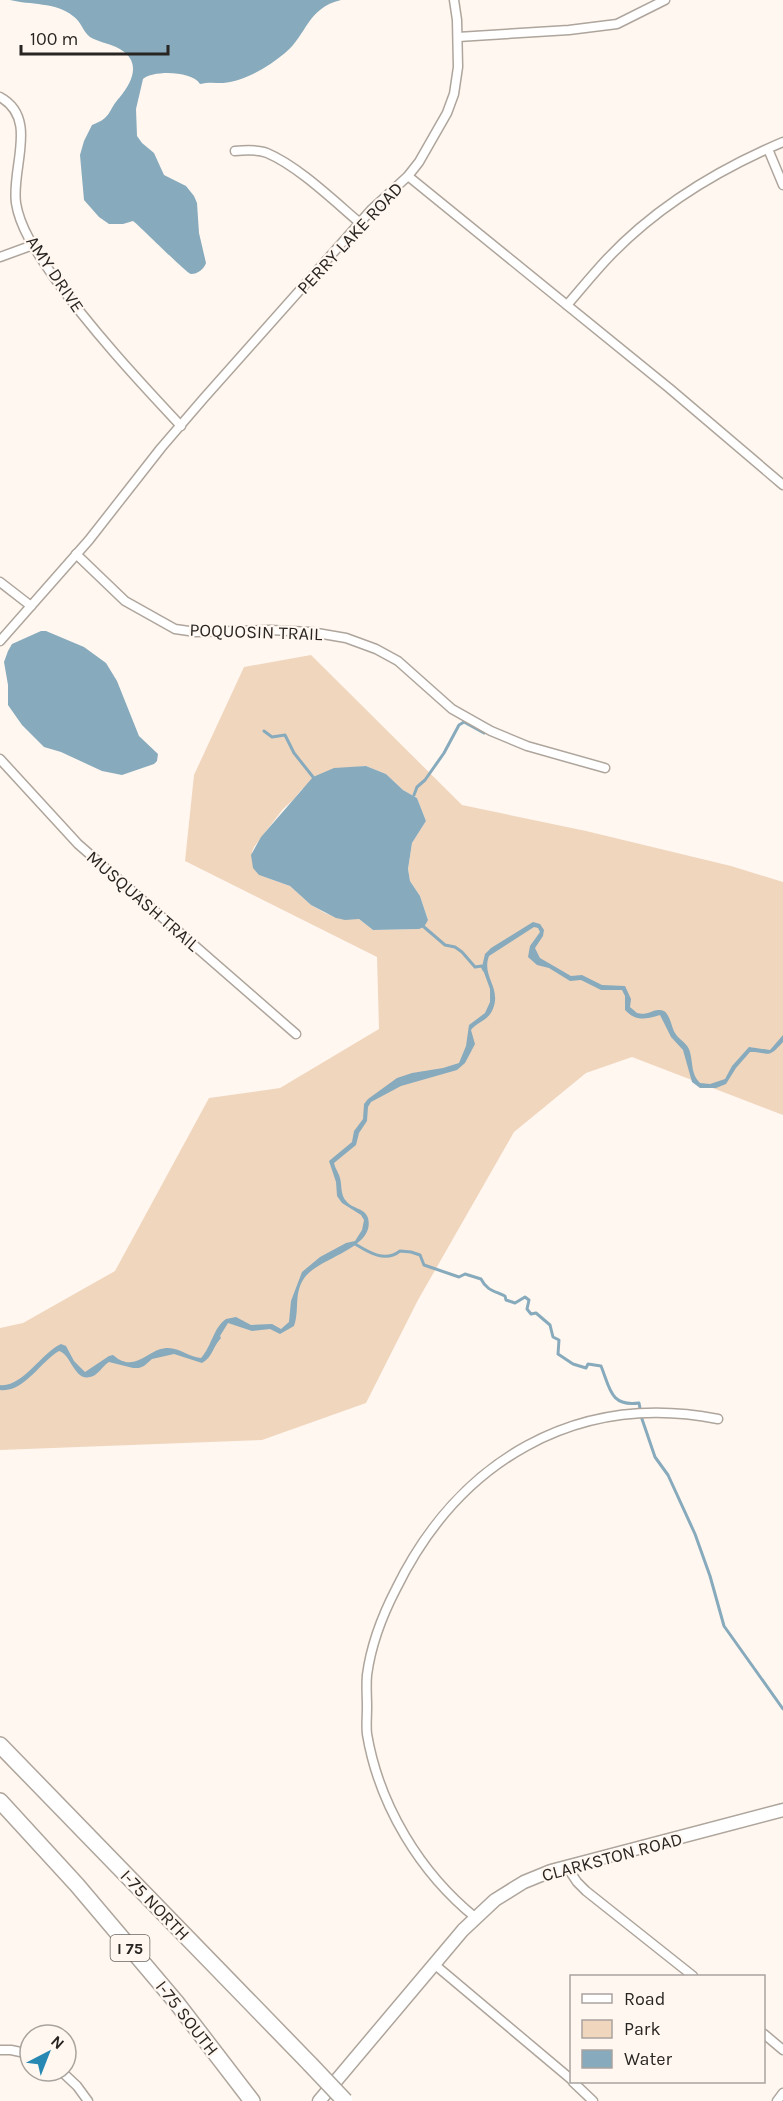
<svg xmlns="http://www.w3.org/2000/svg" width="783" height="2101" viewBox="0 0 783 2101" font-family="Karla,sans-serif">
	<rect width="100%" height="100%" fill="#fff7f0"/>
	<!-- green -->
	<path fill="#f1d6be" fill-rule="evenodd" d="M 311,655 L 462,805 L 586,831 L 731,866 L 783,882 L 783,1115 L 632,1057 L 586,1073 L 514,1132 L 418,1300 L 366,1403 L 262,1440 L 0,1450 L 0,1328 L 23,1323 L 115,1271 L 209,1098 L 280,1088 L 379,1029 L 377,957 L 185,861 L 194,775 L 244,667 ZM 366,766 L 386,774 L 403,790 L 417,798 L 426,821 L 412,843 L 408,869 L 410,881 L 420,896 L 428,920 L 419,929 L 373,930 L 359,919 L 340,919 L 325,913 L 311,905 L 290,886 L 259,875 L 252,852 L 254,847 L 283,809 L 293,800 L 302,789 L 357,767 Z"/>
	<!-- water -->
	<g fill="#87aabc">
		<path d="M 10,0 L 341,0 C 307,8 307,35 285,53 C 268,67 245,81 223,83 C 215,83 208,82 200,84 C 192,71 154,70 143,79 L 136,109 L 137,136 L 142,143 L 154,153 L 164,175 L 186,186 L 194,196 L 197,203 L 199,233 L 206,263 C 204,269 198,274 191,274 C 186,273 142,228 133,221 L 123,224 L 109,224 L 99,217 L 84,200 L 80,155 L 84,141 L 92,125 C 113,117 107,111 120,97 C 134,80 142,59 116,47 C 108,43 98,42 90,37 C 83,32 81,21 73,16 C 56,2 30,5 10,0 Z"/>
		<path d="M 41,631 L 46,631 L 84,647 L 106,663 L 117,681 L 139,736 L 158,754 L 157,761 L 154,764 L 122,775 L 102,771 L 61,752 L 44,747 L 22,725 L 8,705 L 8,685 L 4,662 L 8,651 L 12,644 Z"/>
		<path d="M 366,766 L 386,774 L 403,790 L 417,798 L 426,821 L 412,843 L 408,869 L 410,881 L 420,896 L 428,920 L 424,927 L 419,929 L 373,930 L 359,919 L 345,920 L 336,918 L 311,905 L 290,886 L 259,875 L 253,868 L 251,855 L 261,837 L 313,777 L 334,768 Z"/>
		<path d="M 533,922 L 540,924 L 544,930 L 543,936 L 535,948 L 540,958 L 571,976 L 582,975 L 602,985 L 625,986 L 631,999 L 630,1007 L 637,1013 C 647,1016 653,1009 660,1010 C 670,1010 671,1027 675,1033 C 679,1040 688,1043 690,1052 C 693,1063 691,1075 700,1083 L 710,1084 L 725,1079 L 732,1066 L 749,1047 L 770,1050 L 783,1035 L 783,1042 C 767,1060 770,1052 750,1052 L 736,1068 L 726,1084 L 716,1088 L 700,1088 L 692,1082 L 683,1050 L 671,1037 L 660,1015 C 647,1019 636,1022 625,1010 L 625,996 L 622,990 L 601,990 L 581,980 L 570,981 L 549,968 L 537,965 L 528,957 L 530,946 L 540,932 L 538,928 L 534,927 L 489,956 C 481,977 503,988 492,1011 C 487,1021 477,1022 471,1030 L 475,1044 L 465,1063 L 457,1070 L 401,1086 L 371,1102 L 368,1107 L 367,1121 L 359,1133 L 356,1145 L 334,1163 C 335,1168 337,1170 339,1175 C 343,1184 339,1194 347,1202 C 353,1209 365,1208 368,1218 C 376,1248 320,1257 305,1277 C 293,1293 300,1310 294,1326 L 280,1334 L 270,1329 L 252,1331 L 228,1323 L 220,1336 L 221,1338 C 213,1346 213,1357 202,1363 L 174,1354 L 152,1359 L 144,1366 L 139,1368 L 133,1368 L 109,1362 C 102,1366 98,1376 90,1377 C 74,1381 71,1354 59,1351 C 41,1361 24,1393 0,1390 L 0,1385 C 22,1388 42,1352 61,1344 L 66,1346 L 74,1361 L 85,1372 L 109,1356 L 113,1355 C 135,1374 146,1350 166,1348 C 180,1347 188,1357 201,1358 C 212,1346 213,1328 226,1319 L 236,1317 L 251,1325 L 272,1324 L 281,1329 L 289,1322 L 291,1301 L 302,1272 L 320,1257 L 346,1243 L 355,1241 L 362,1230 L 364,1220 L 361,1215 L 342,1203 L 337,1196 L 336,1182 L 329,1161 L 352,1142 L 354,1131 L 363,1119 L 364,1104 L 368,1099 L 397,1078 L 412,1073 L 443,1068 L 459,1063 L 466,1046 L 469,1025 L 485,1013 L 490,1002 L 490,989 L 482,967 L 485,954 L 491,948 Z"/>
	</g>
	<g fill="none" stroke-linecap="round" stroke-linejoin="round">
		<!-- stream -->
		<g stroke="#87aabc" stroke-width="3">
			<path d="M 264,731 L 272,737 L 285,735 L 294,753 L 313,777"/>
			<path d="M 414,795 L 417,787 L 425,780 L 444,753 L 459,725 L 464,722 L 484,733"/>
			<path d="M 424,927 L 445,945 L 455,947 L 462,952 L 475,967 L 482,966 L 484,970"/>
			<path d="M 355,1244 C 368,1252 385,1263 400,1251 L 411,1252 L 420,1255 L 424,1265 L 459,1277 L 465,1274 L 481,1279 C 487,1291 495,1291 505,1296 L 506,1300 L 515,1303 L 525,1297 L 529,1300 L 527,1309 L 531,1314 L 536,1313 L 550,1325 L 553,1337 L 559,1340 L 558,1354 L 573,1364 L 586,1368 L 588,1364 L 601,1366 C 610,1388 610,1407 639,1403 L 642,1419 L 655,1457 L 668,1475 L 695,1534 L 710,1576 L 724,1626 L 783,1709"/>
		</g>
		<!-- street casing -->
		<g stroke="#aea59c" stroke-width="11">
			<g id="street">
				<path d="M 458,37 L 569,30 L 617,24 L 665,0"/>
				<path d="M 0,97 C 39,118 11,168 16,203 C 20,229 38,254 53,276 C 91,329 136,378 181,426"/>
				<path d="M 768,149 L 783,185"/>
				<path d="M 235,151 C 245,150 257,149 267,153 C 298,166 334,201 360,223"/>
				<path d="M 408,176 L 669,388 L 783,485"/>
				<path d="M 0,257 L 33,245"/>
				<path d="M 567,305 C 580,290 593,274 607,259 C 656,207 717,170 783,142"/>
				<path d="M 76,554 L 125,601 L 175,629 L 196,632 L 270,630 L 311,632 L 346,638 L 376,649 L 398,661 L 452,709 L 491,731 L 527,746 L 605,768"/>
				<path d="M 0,582 L 31,606"/>
				<path d="M 0,641 L 89,540 L 161,448 L 204,398 L 372,209 L 408,176 L 419,162 L 447,113 L 454,94 L 458,67 L 457,20 L 454,0"/>
				<path d="M 0,759 L 78,844 L 296,1034"/>
				<path d="M 567,1867 L 577,1882 L 586,1891 L 693,1976"/>
				<path d="M 476,1918 C 420,1873 379,1805 367,1734 C 366,1726 367,1716 367,1707 C 367,1697 366,1686 367,1675 C 371,1645 382,1616 396,1589 C 458,1462 575,1391 718,1419"/>
				<path d="M 434,1964 L 572,2080"/>
				<path d="M 764,2034 L 783,2050"/>
				<path d="M 0,2050 L 11,2050 L 30,2054"/>
				<path d="M 61,2071 L 77,2086 L 88,2101"/>
				<path d="M 573,2082 L 593,2101"/>
				<path d="M 777,2101 L 783,2093"/>
			</g>
		</g>
		<!-- secondary casing -->
		<g stroke="#aea59c" stroke-width="15">
			<path id="secondary" d="M 319,2101 L 463,1930 L 495,1900 L 524,1882 L 551,1871 L 783,1810"/>
		</g>
		<!-- highway casing -->
		<g stroke="#aea59c" stroke-width="18">
			<g id="highway">
				<path d="M 0,1745 L 310,2064"/>
				<path d="M 0,1801 L 77,1885 L 176,2002 L 252,2101"/>
			</g>
		</g>
		<!-- street -->
		<use href="#street" stroke="#fff" stroke-width="8"/>
		<!-- secondary -->
		<use href="#secondary" stroke="#fff" stroke-width="12"/>
		<!-- highway -->
		<use href="#highway" stroke="#fff" stroke-width="15"/>
		<!-- highway-bridge casing -->
		<g stroke="#aea59c" stroke-width="18" stroke-linecap="butt">
			<path id="highway-bridge" d="M 310,2064 L 345,2101"/>
		</g>
		<!-- highway-bridge -->
		<use href="#highway-bridge" stroke="#fff" stroke-width="15"/>
	</g>
	<g text-anchor="middle" stroke-width="4.5" stroke-linejoin="round" paint-order="stroke">
		<!-- shield labels -->
		<rect fill="#fff7f0" stroke="#696460" stroke-width="1.5" x="110.5" y="1935" width="39" height="26" rx="4.5"/>
		<g font-size="16" font-weight="bold" fill="#292522">
			<text x="130" y="1954">I 75</text>
		</g>
		<!-- street labels -->
		<g font-size="18" fill="#292522" stroke="#fff7f0">
			<text transform="translate(350 238) rotate(-47)" y="6">PERRY LAKE ROAD</text>
			<text transform="translate(55 274) rotate(56)" y="6">AMY DRIVE</text>
			<text transform="translate(256 632) rotate(2)" y="6">POQUOSIN TRAIL</text>
			<text transform="translate(143 901) rotate(41)" y="6">MUSQUASH TRAIL</text>
			<text transform="translate(612 1857) rotate(-15)" y="6">CLARKSTON ROAD</text>
			<text transform="translate(155 1905) rotate(46)" y="6">I-75 NORTH</text>
			<text transform="translate(187 2018) rotate(52)" y="6">I-75 SOUTH</text>
		</g>
	</g>
	<!-- legend -->
	<rect x="570" y="1975" width="195" height="108" fill="#fff7f0" stroke="#a9a39e" stroke-width="1.5"/>
	<rect x="582" y="1994" width="30" height="9" fill="#ffffff" stroke="#a9a39e" stroke-width="1.5"/>
	<text x="624" y="2005" font-size="18" fill="#292522">Road</text>
	<rect x="582" y="2020" width="30" height="18" fill="#f1d6be" stroke="#a9a39e" stroke-width="1.5"/>
	<text x="624" y="2035" font-size="18" fill="#292522">Park</text>
	<rect x="582" y="2050" width="30" height="18" fill="#87aabc" stroke="#a9a39e" stroke-width="1.5"/>
	<text x="624" y="2065" font-size="18" fill="#292522">Water</text>
	<!-- north arrow -->
	<g transform="translate(48 2053) rotate(42)"><circle r="28" fill="#fff7f0" stroke="#a9a39e" stroke-width="1.5"/>
	<path d="M0-4.5L10 22L0 15L-10 22Z" fill="#2789b3"/>
	<text y="-9" font-size="16" font-weight="bold" text-anchor="middle" fill="#292522">N</text>
	</g>
	<!-- scale -->
	<path d="M21 45v9h147v-9" fill="none" stroke="#292522" stroke-width="3"/>
	<text x="30" y="45" font-size="18" fill="#292522" stroke="#fff7f0" stroke-width="4.5" paint-order="stroke">100 m</text>
</svg>
